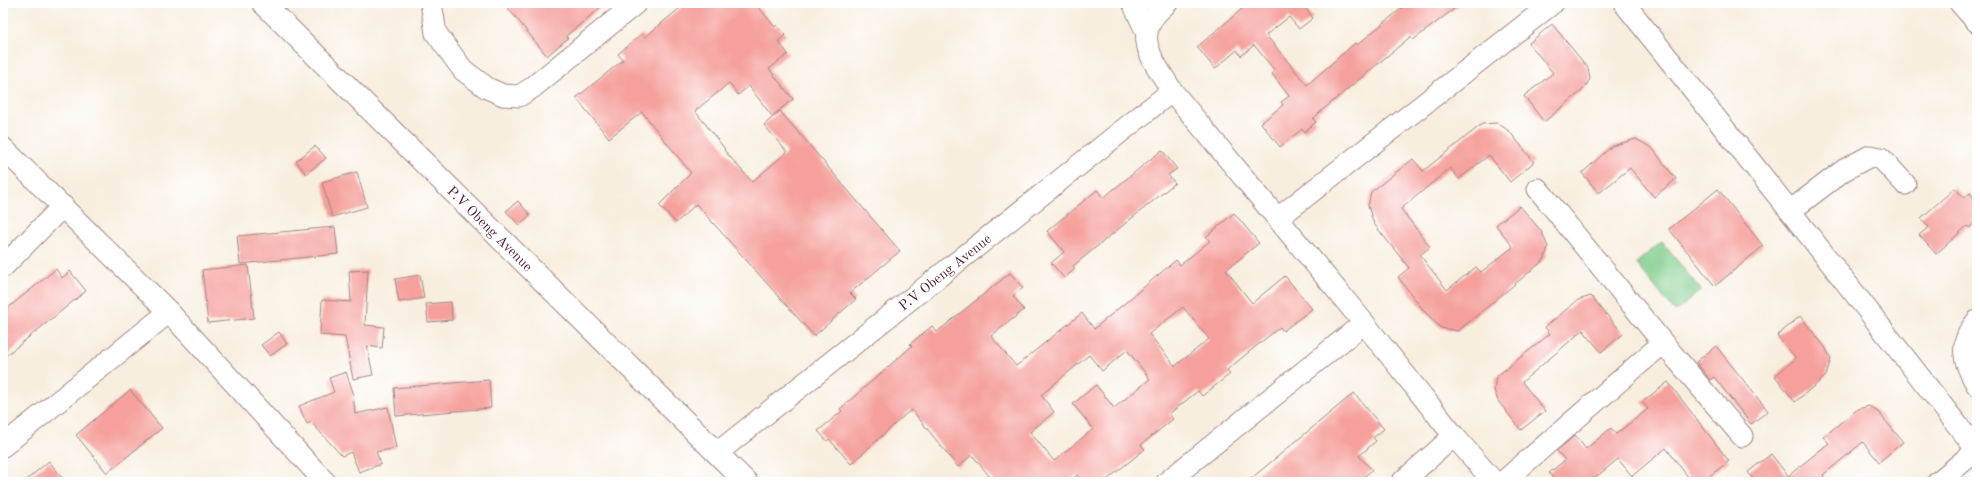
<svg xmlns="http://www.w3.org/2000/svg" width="1980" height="485" viewBox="0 0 1980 485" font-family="'Old Standard TT',serif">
	<rect width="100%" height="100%" fill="#fff"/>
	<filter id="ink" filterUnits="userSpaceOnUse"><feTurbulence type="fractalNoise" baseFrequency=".025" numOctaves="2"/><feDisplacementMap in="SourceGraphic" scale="8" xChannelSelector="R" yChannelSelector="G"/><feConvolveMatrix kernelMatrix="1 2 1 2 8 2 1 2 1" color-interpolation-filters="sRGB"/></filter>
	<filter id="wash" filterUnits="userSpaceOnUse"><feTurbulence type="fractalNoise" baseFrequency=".012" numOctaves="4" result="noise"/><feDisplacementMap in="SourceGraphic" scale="16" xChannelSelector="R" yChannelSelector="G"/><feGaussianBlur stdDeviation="0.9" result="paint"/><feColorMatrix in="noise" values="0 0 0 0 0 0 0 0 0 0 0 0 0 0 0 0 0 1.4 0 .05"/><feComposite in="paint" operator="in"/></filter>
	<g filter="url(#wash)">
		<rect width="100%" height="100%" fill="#f8eedf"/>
		<!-- green -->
		<path fill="#81ce8d" stroke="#66765c" d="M 1662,242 L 1701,290 L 1675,312 L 1636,263 Z"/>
		<g id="blocks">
			<!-- building -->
			<g fill="#f5a09c" fill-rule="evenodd">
				<path d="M 504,3 L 606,3 L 566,36 L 568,38 L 547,56 Z"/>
				<path d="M 686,3 L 755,3 L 775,27 L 777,25 L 786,35 L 778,41 L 788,54 L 769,69 L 793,99 L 772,116 L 749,86 L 738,95 L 729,83 L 695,111 L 725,149 L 724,150 L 752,182 L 787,152 L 764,125 L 780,111 L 900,251 L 850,293 L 856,299 L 814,336 L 696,204 L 676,223 L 659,205 L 691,173 L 642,112 L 609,138 L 576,98 L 623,60 L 618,54 L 642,34 L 645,37 Z"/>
				<path d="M 1249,3 L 1306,3 L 1303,5 L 1313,18 L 1299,29 L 1289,17 L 1266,35 L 1307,85 L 1355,43 L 1357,45 L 1408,3 L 1462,3 L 1413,40 L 1410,37 L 1320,112 L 1313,119 L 1316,122 L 1304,132 L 1302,129 L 1280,147 L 1261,123 L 1283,105 L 1281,102 L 1289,96 L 1272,74 L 1275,71 L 1254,45 L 1241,56 L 1237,50 L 1215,69 L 1197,47 Z"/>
				<path d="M 1552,24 L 1588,68 L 1590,79 L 1584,89 L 1544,122 L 1524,96 L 1553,73 L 1529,43 Z"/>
				<path d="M 1497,123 L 1509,131 L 1534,162 L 1510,182 L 1489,155 L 1459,179 L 1450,168 L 1401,209 L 1430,247 L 1420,255 L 1447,290 L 1476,267 L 1481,272 L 1513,247 L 1496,225 L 1520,206 L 1542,232 L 1548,247 L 1544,260 L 1458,331 L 1441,328 L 1424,311 L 1398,277 L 1409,268 L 1374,224 L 1368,206 L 1371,192 L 1413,159 L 1423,171 L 1482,124 Z"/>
				<path d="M 1636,139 L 1652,148 L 1676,179 L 1654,197 L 1630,168 L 1599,193 L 1582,173 L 1612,146 Z"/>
				<path d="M 315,146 L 326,158 L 306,174 L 296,161 Z"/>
				<path d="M 1162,150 L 1177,169 L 1168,175 L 1175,183 L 1073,266 L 1075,269 L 1064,278 L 1051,263 L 1064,252 L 1047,231 L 1097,190 L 1103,198 Z"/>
				<path d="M 357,172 L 367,207 L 332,217 L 322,182 Z"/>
				<path d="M 1955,188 L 1964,198 L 1970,193 L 1977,201 L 1977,221 L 1969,228 L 1967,226 L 1936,254 L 1919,235 L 1929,227 L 1921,218 Z"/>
				<path d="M 1718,189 L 1763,246 L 1715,286 L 1669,229 Z"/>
				<path d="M 518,201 L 530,215 L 519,225 L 506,211 Z"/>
				<path d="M 1234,213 L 1259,243 L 1226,270 L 1252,303 L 1285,276 L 1312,309 L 1283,331 L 1280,327 L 1255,347 L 1227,370 L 1230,374 L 1202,396 L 1198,391 L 1169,414 L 1173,419 L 1141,445 L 1145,449 L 1104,482 L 1083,482 L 1077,475 L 1068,482 L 994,482 L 972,455 L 958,467 L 912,410 L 906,414 L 851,464 L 829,439 L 827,441 L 818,431 L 842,411 L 840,409 L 912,346 L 910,344 L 932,326 L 937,332 L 1010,273 L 1023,288 L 1013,296 L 1024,310 L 991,336 L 1016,366 L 1082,313 L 1094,329 L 1176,260 L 1180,265 L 1210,241 L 1206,237 ZM 1183,307 L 1209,339 L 1175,366 L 1149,334 ZM 1127,350 L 1150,379 L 1114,408 L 1096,385 L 1073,404 L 1093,429 L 1054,461 L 1030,432 L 1054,412 L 1041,395 L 1089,355 L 1102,371 Z"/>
				<path d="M 335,227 L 338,254 L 240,264 L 237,236 Z"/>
				<path d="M 248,265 L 254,318 L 208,323 L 202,270 Z"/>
				<path d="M 56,269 L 62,278 L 70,271 L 86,291 L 3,358 L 3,312 Z"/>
				<path d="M 368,270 L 365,325 L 384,327 L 382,348 L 367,346 L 373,375 L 353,379 L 345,337 L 320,335 L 322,300 L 351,302 L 349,271 Z"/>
				<path d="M 420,275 L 424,298 L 399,302 L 395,279 Z"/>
				<path d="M 1591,296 L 1623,334 L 1601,352 L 1583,330 L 1522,382 L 1545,411 L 1521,430 L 1498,401 L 1494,390 L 1496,377 L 1550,334 L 1545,327 L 1578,300 Z"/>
				<path d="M 451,302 L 452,320 L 428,322 L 426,304 Z"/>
				<path d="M 1800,316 L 1825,347 L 1831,359 L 1826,376 L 1795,402 L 1775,376 L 1796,358 L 1777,336 Z"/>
				<path d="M 279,332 L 287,344 L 270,356 L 261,345 Z"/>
				<path d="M 1716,346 L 1768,411 L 1751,424 L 1714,377 L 1710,380 L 1696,362 Z"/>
				<path d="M 346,372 L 353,392 L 355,414 L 388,407 L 396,448 L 376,452 L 381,464 L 359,472 L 351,452 L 342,456 L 311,422 L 307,424 L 299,406 L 334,392 L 329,378 Z"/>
				<path d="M 489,380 L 491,408 L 396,416 L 394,388 Z"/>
				<path d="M 1668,382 L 1729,461 L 1702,482 L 1692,482 L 1666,448 L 1632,476 L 1618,459 L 1590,482 L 1556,482 L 1549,473 L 1565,460 L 1557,451 L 1575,435 L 1586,449 L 1611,428 L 1616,434 L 1648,409 L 1642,402 Z"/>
				<path d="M 130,390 L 162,428 L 107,473 L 76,435 Z"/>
				<path d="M 1354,393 L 1384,429 L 1373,438 L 1376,441 L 1359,456 L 1372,470 L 1358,482 L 1247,482 Z"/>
				<path d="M 1869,406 L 1879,413 L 1903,442 L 1879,462 L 1863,442 L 1823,475 L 1828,482 L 1755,482 L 1748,472 L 1771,454 L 1788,476 L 1829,443 L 1823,437 L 1858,409 Z"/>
				<path d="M 49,461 L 65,482 L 24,482 Z"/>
			</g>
		</g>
	</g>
	<g filter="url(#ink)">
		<use href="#blocks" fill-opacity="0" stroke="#a18685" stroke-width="1"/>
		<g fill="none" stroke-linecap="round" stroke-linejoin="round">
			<!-- minor casing -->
			<g stroke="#a18685" stroke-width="23">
				<g id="minor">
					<path d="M 431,3 L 436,33 L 463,70 L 487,88 L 503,95 L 519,96 L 532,88 L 636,3"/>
					<path d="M 1133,3 L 1146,31"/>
					<path d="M 1167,3 C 1129,34 1152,58 1172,91 L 1364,323 L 1454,436 L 1494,482"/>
					<path d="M 1624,3 L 1790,211 L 1977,450"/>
					<path d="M 1960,3 L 1977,22"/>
					<path d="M 3,148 L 169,312 L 325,482"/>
					<path d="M 1538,189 L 1663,343 L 1742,436"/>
					<path d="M 1790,211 L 1844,170 L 1870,156 L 1881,158 L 1905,184"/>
					<path d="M 1278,218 L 1553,3"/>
					<path d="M 3,267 L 63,206"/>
					<path d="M 1977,321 C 1958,343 1963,362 1977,385"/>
					<path d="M 3,446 L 169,312"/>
					<path id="s1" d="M 717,453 L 1172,91"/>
					<path d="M 1167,482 L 1364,323"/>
					<path d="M 1402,482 L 1454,436"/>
					<path d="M 1503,482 L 1663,343"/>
					<path d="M 1938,482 L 1977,450"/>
				</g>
			</g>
			<!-- major casing -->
			<g stroke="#a18685" stroke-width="24">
				<g id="major">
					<path id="s2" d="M 263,3 L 746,482"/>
				</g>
			</g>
			<!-- minor -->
			<use href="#minor" stroke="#fff" stroke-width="21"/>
			<!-- major -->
			<use href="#major" stroke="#fff" stroke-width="22"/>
		</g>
	</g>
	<g text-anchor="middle" stroke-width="4" stroke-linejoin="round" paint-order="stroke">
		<!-- street labels -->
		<g font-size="14" fill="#4a1f2b" stroke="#fff">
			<text dy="5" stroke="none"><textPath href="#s2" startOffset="320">P.V Obeng Avenue</textPath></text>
			<text dy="5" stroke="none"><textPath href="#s1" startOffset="291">P.V Obeng Avenue</textPath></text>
		</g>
	</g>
	<!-- margin -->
	<rect width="1980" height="485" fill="none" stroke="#fff" stroke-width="16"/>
</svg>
